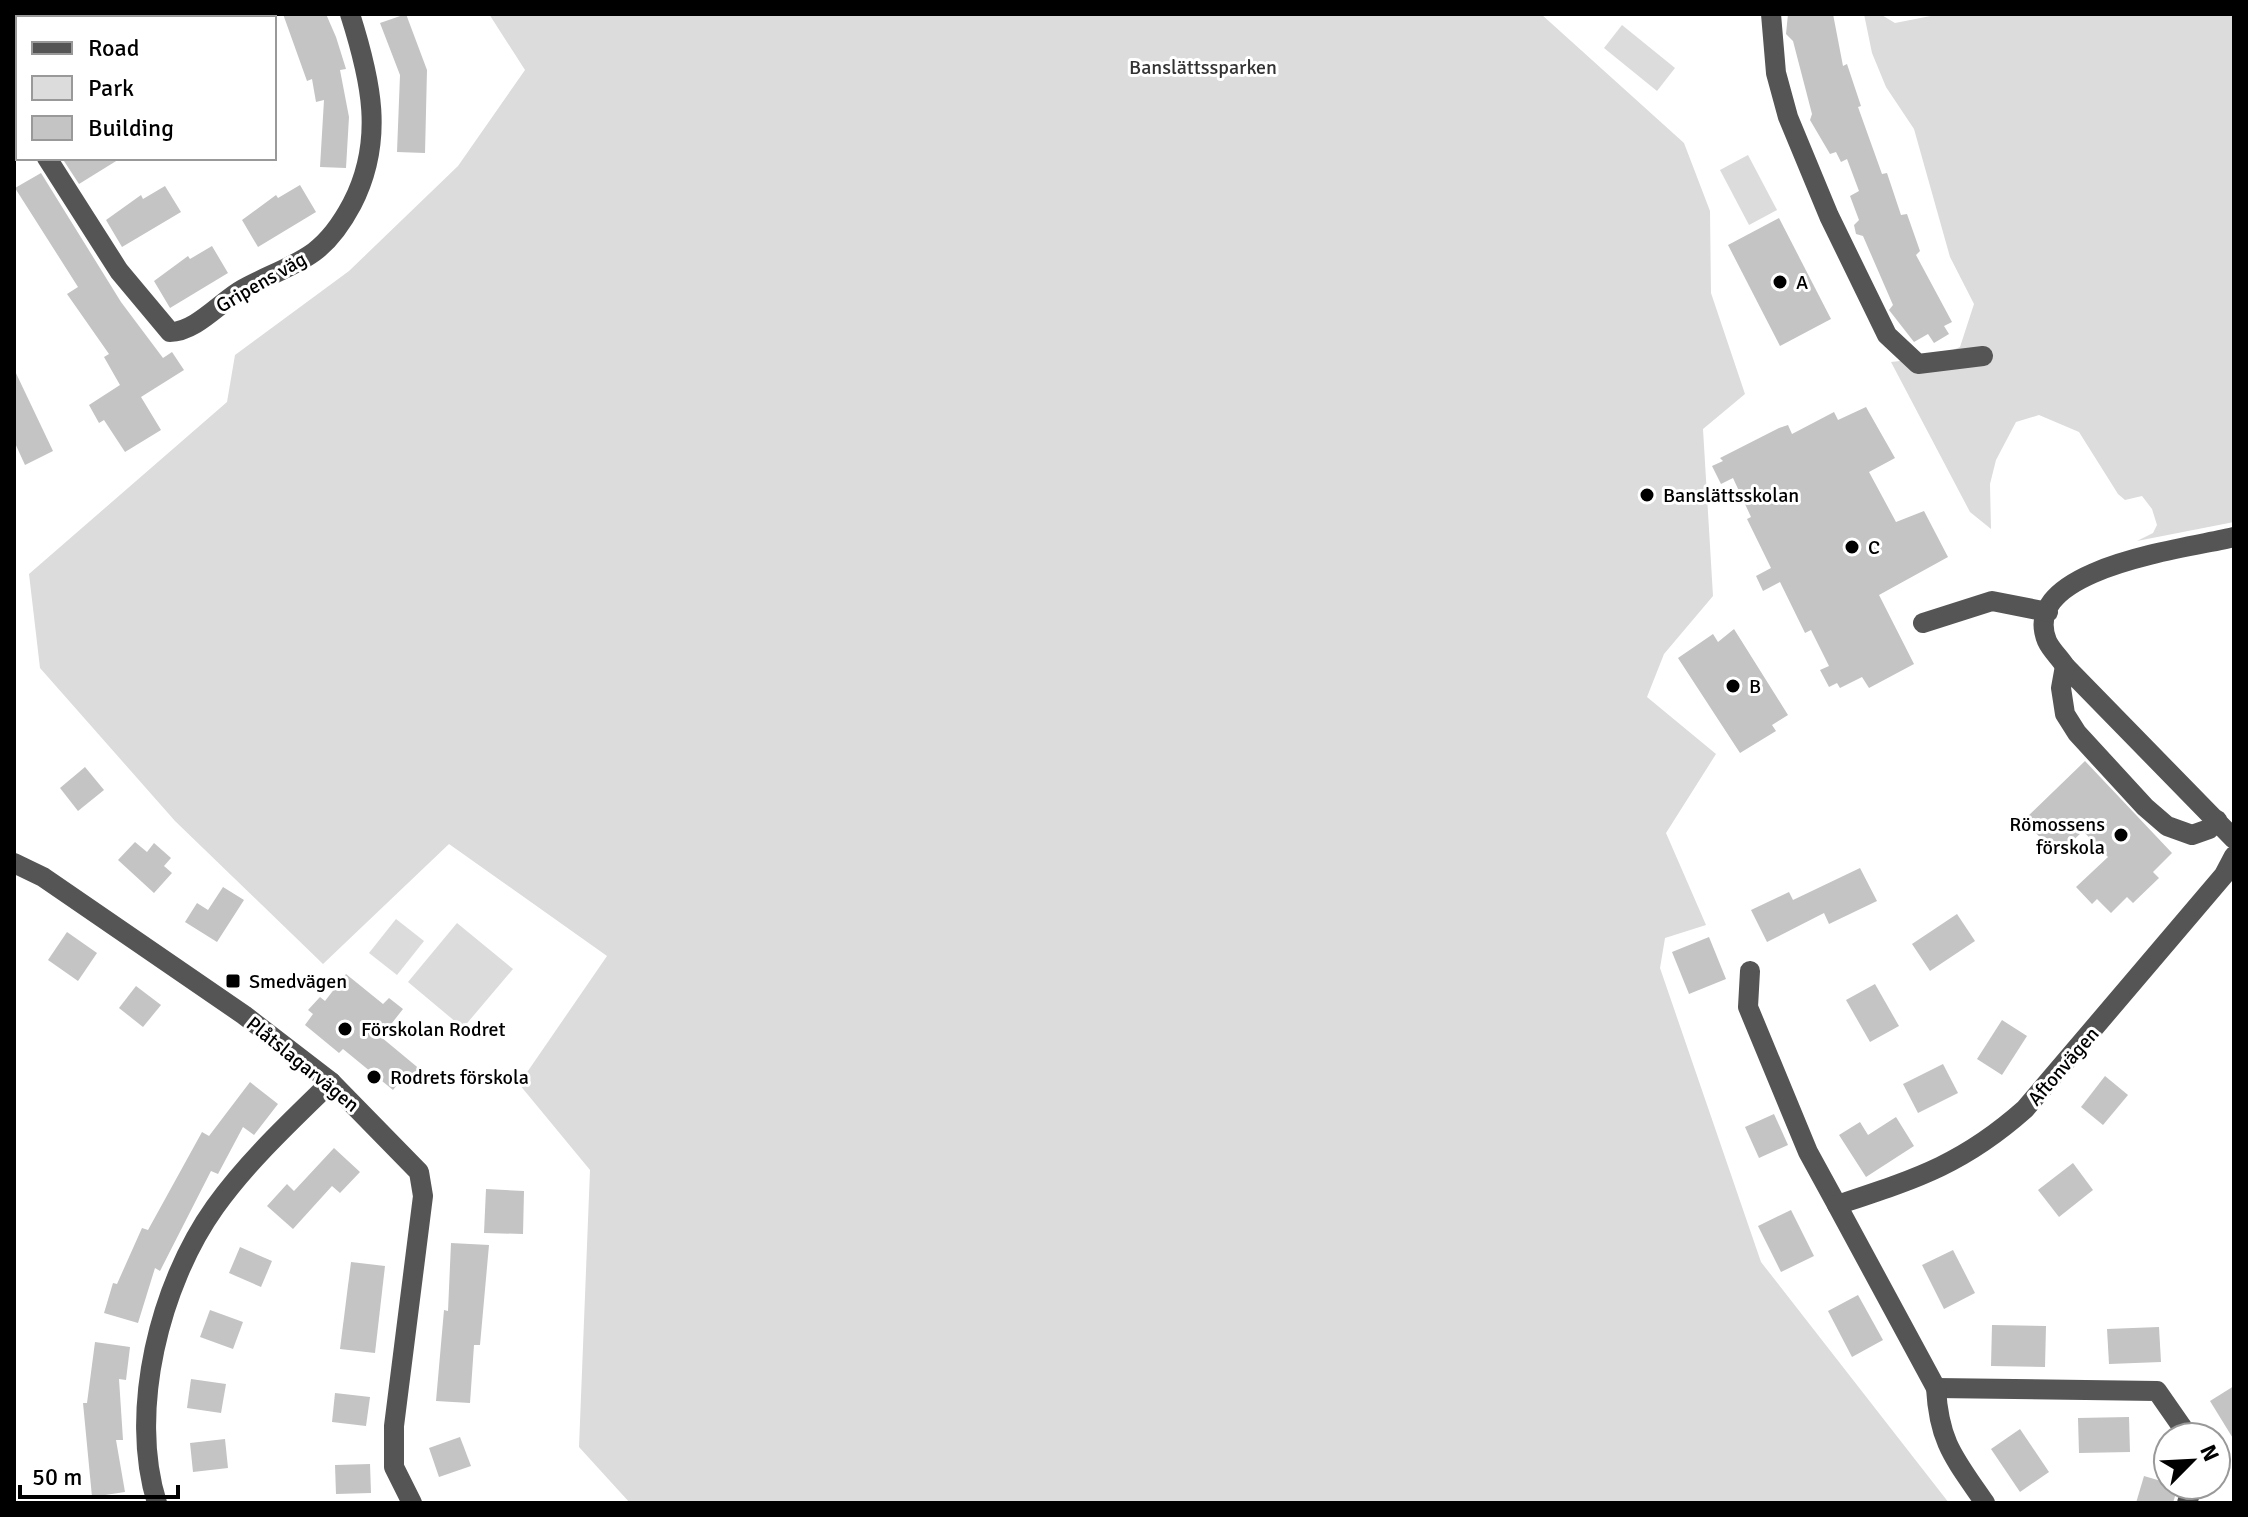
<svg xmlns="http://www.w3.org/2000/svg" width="2248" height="1517" viewBox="0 0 2248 1517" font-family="Signika,sans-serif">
	<rect width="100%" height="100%" fill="#fff"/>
	<!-- green -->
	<g fill="#dcdcdc">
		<path d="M 489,14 L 1541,14 L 1684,143 L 1710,211 L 1711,293 L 1745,394 L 1703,429 L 1713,596 L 1664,654 L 1647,697 L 1716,754 L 1666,833 L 1706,925 L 1665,938 L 1660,968 L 1761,1262 L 1949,1503 L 630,1503 L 579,1447 L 590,1170 L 519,1084 L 607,956 L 449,844 L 323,964 L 175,821 L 40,668 L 29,574 L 227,402 L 235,355 L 349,271 L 458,166 L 525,70 Z"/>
		<path d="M 1864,14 L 1880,14 L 1895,23 L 1941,14 L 2234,14 L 2234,522 L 2137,541 L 2153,533 L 2157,525 L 2152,509 L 2142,496 L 2125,500 L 2118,494 L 2079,432 L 2039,415 L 2016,422 L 1996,460 L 1990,484 L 1991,529 L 1970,512 L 1891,362 L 1936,357 L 1960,347 L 1974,304 L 1950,257 L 1914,129 L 1886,87 L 1872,53 Z"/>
		<path d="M 1622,25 L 1675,68 L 1657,91 L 1604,48 Z"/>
		<path d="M 1748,155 L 1777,210 L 1749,225 L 1720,170 Z"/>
		<path d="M 396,919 L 424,941 L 397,975 L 369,953 Z"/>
		<path d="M 457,923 L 513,969 L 463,1028 L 408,982 Z"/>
	</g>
	<!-- building -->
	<g fill="#c4c4c4">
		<path d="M 283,14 L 326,14 L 336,37 L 346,69 L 340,70 L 349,117 L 346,168 L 320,167 L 324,100 L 316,102 L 312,79 L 307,81 Z"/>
		<path d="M 406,14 L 427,70 L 425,153 L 397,152 L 400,75 L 380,23 Z"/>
		<path d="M 1788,14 L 1833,14 L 1843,66 L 1847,64 L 1861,106 L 1858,107 L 1882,174 L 1887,173 L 1901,215 L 1907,214 L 1920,251 L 1916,255 L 1952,322 L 1944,326 L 1949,334 L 1934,343 L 1928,334 L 1914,342 L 1889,310 L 1893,305 L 1863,236 L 1856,234 L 1854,225 L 1859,220 L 1850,196 L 1859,191 L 1847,159 L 1841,162 L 1836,152 L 1830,154 L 1810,120 L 1812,114 L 1793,41 L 1786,34 Z"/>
		<path d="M 69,158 L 121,158 L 79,184 L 64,161 Z"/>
		<path d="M 41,173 L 121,302 L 163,358 L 172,352 L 184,370 L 141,397 L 161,430 L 125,452 L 104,420 L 99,423 L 89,405 L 120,385 L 104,357 L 109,354 L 67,294 L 78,287 L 15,188 Z"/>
		<path d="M 300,185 L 316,212 L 258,247 L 242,220 L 276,195 L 278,198 Z"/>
		<path d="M 165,186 L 181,212 L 122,247 L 106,220 L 141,195 L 143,199 Z"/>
		<path d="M 1779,218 L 1831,319 L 1780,346 L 1728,245 Z"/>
		<path d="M 212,246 L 228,273 L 170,308 L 154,281 L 188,256 L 190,259 Z"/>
		<path d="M 14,369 L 53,451 L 25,465 L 14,441 Z"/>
		<path d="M 1866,407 L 1895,458 L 1869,472 L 1896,522 L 1924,511 L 1948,557 L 1879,595 L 1914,664 L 1869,688 L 1862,677 L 1840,688 L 1837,683 L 1829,687 L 1820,670 L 1829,666 L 1811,630 L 1805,633 L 1780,582 L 1763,591 L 1756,576 L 1771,568 L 1747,519 L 1751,517 L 1733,478 L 1721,484 L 1712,466 L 1723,461 L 1720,458 L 1779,428 L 1788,425 L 1792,434 L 1834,412 L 1838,420 Z"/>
		<path d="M 1734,629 L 1788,715 L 1772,725 L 1776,731 L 1740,753 L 1678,658 L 1713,634 L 1718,642 Z"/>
		<path d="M 2085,761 L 2172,853 L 2153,872 L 2159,878 L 2133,903 L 2127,897 L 2111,913 L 2097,899 L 2092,904 L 2076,887 L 2108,857 L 2083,831 L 2062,851 L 2054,843 L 2049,847 L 2024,820 Z"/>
		<path d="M 85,767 L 104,790 L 78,811 L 60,788 Z"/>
		<path d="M 135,842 L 147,852 L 154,843 L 171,858 L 164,866 L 172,873 L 154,893 L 118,860 Z"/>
		<path d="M 1860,868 L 1877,901 L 1829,924 L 1824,913 L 1767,942 L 1751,910 L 1789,892 L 1793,900 Z"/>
		<path d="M 223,887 L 244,900 L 217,942 L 185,922 L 197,903 L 208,910 Z"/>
		<path d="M 1957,914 L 1975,941 L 1930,971 L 1912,944 Z"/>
		<path d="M 67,932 L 97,953 L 78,981 L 48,960 Z"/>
		<path d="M 1709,937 L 1726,979 L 1689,994 L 1672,952 Z"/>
		<path d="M 346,974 L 383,1004 L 389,998 L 403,1009 L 381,1037 L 422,1071 L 409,1087 L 401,1080 L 393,1090 L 343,1049 L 339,1053 L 305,1025 L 313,1014 L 308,1010 L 320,997 L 325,1001 Z"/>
		<path d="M 1875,984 L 1899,1026 L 1870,1042 L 1846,1000 Z"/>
		<path d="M 136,986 L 161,1005 L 143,1027 L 119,1008 Z"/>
		<path d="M 2002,1020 L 2027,1036 L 2002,1075 L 1977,1059 Z"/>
		<path d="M 1943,1064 L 1958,1093 L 1918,1113 L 1903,1084 Z"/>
		<path d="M 2105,1076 L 2128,1095 L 2103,1125 L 2081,1107 Z"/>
		<path d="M 250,1082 L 278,1104 L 254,1135 L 243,1127 L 218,1174 L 211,1171 L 160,1271 L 155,1268 L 138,1323 L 104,1313 L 113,1283 L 117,1284 L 142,1228 L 148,1230 L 202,1132 L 209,1136 Z"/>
		<path d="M 1774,1114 L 1788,1145 L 1759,1158 L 1745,1127 Z"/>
		<path d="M 1896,1117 L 1914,1146 L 1866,1177 L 1839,1135 L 1860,1122 L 1868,1135 Z"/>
		<path d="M 334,1148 L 360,1172 L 340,1193 L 332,1186 L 293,1229 L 267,1206 L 287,1184 L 294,1191 Z"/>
		<path d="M 2073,1163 L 2093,1190 L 2059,1217 L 2038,1190 Z"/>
		<path d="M 486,1189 L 524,1191 L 523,1234 L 484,1233 Z"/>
		<path d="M 1791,1210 L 1814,1256 L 1781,1272 L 1758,1226 Z"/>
		<path d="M 451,1243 L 489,1245 L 480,1345 L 474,1345 L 470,1403 L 436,1401 L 444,1310 L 448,1311 Z"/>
		<path d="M 240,1247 L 272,1261 L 261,1287 L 229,1273 Z"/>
		<path d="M 1953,1250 L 1975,1293 L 1944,1309 L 1922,1265 Z"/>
		<path d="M 351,1262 L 385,1266 L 375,1353 L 340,1349 Z"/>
		<path d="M 1858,1295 L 1883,1340 L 1852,1357 L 1828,1311 Z"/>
		<path d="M 210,1310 L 243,1322 L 233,1349 L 200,1337 Z"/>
		<path d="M 1992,1325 L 2046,1326 L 2045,1367 L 1991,1366 Z"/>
		<path d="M 2159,1327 L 2161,1362 L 2109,1364 L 2107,1329 Z"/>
		<path d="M 95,1342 L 130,1347 L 126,1380 L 119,1379 L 123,1440 L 116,1440 L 125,1492 L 92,1497 L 83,1403 L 87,1403 Z"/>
		<path d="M 191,1379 L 226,1384 L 221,1413 L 187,1408 Z"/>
		<path d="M 2234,1386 L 2234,1440 L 2210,1401 Z"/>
		<path d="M 335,1393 L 370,1397 L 366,1426 L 332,1422 Z"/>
		<path d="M 2129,1417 L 2130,1452 L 2079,1453 L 2078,1418 Z"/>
		<path d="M 2020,1429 L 2049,1472 L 2020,1492 L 1991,1449 Z"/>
		<path d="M 460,1437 L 471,1466 L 439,1477 L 429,1448 Z"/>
		<path d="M 225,1439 L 228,1468 L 193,1472 L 190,1443 Z"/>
		<path d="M 370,1464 L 371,1493 L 336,1494 L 335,1465 Z"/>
		<path d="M 2144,1476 L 2178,1486 L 2173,1503 L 2136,1503 Z"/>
	</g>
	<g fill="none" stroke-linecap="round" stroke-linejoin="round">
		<!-- minor -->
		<g stroke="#555" stroke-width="20">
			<path d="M 1771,14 L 1776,73 L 1788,117 L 1829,216 L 1887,335 L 1918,364 L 1983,356"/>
			<path d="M 48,18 L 58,14"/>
			<path d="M 14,33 L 18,31"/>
			<path d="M 14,83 L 18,92"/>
			<path d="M 47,158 L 119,271 L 170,332 C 196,332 221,301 243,289 C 266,276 292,268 314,252 C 330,240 343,221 352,204 C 385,140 371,80 350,14"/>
			<path d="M 2234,537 C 2192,548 2017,567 2047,641 C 2051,650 2060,658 2065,666 L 2234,839"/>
			<path d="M 1923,623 L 1992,601 L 2048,612"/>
			<path d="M 2065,666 L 2061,688 L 2065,714 L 2077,733 L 2145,807 L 2167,826 L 2192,835 L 2209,829 L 2217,820"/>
			<path d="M 14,863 L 43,877 L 244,1015 L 331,1082 L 419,1172 L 423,1196 L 394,1426 L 394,1467 L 412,1503"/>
			<path d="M 1750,971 L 1748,1007 L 1808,1152 L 1837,1205"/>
			<path d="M 1936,1388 L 2157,1391 L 2189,1437"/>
			<path d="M 157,1503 C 128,1411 160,1284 215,1207 C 248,1161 291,1121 331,1082"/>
			<path d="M 1985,1503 C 1955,1459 1939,1443 1936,1388 L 1837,1205 C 1915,1179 1962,1165 2025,1109 L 2224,875 L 2234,856"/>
			<path d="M 2187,1503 L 2193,1485"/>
		</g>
	</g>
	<!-- markers -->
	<g fill="#000" stroke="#fff" stroke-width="3">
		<circle cx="1780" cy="282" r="8"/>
		<circle cx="1647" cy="495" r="8"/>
		<circle cx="1852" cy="547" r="8"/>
		<circle cx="1733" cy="686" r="8"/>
		<circle cx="2121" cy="835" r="8"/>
		<rect x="225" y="973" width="16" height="16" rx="4"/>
		<circle cx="345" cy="1029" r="8"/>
		<circle cx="374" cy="1077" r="8"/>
	</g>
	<g text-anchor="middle" stroke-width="6" stroke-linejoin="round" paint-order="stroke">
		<!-- park labels -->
		<g font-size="20" fill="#333" stroke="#fff">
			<text x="1203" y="74">Banslättssparken</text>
		</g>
		<!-- street labels -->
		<g font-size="20" fill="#000" stroke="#fff">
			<text transform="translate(261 282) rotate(-30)" y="7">Gripens väg</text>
			<text transform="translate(303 1064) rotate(39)" y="7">Plåtslagarvägen</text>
			<text transform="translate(2063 1066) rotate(-49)" y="7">Aftonvägen</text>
		</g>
		<!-- poi labels -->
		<g font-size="20" fill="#000" stroke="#fff" text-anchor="start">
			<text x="1796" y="289">A</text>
			<text x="1663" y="502">Banslättsskolan</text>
			<text x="1868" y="554">C</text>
			<text x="1749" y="693">B</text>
			<text x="2105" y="831" text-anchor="end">Römossens<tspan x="2105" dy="23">förskola</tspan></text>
			<text x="249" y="988">Smedvägen</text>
			<text x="361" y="1036">Förskolan Rodret</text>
			<text x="390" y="1084">Rodrets förskola</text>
		</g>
	</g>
	<!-- border -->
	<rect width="2248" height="1517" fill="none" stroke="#000000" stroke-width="32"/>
	<!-- legend -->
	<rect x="16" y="16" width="260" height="144" fill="#ffffff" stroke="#999999" stroke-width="2"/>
	<rect x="32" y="42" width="40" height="12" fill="#555555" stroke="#999999" stroke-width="2"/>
	<text x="88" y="56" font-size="24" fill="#000000">Road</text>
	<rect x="32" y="76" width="40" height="24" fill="#dcdcdc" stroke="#999999" stroke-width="2"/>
	<text x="88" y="96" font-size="24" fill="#000000">Park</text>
	<rect x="32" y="116" width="40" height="24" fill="#c4c4c4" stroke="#999999" stroke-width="2"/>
	<text x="88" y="136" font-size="24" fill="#000000">Building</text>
	<!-- north arrow -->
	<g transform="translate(2192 1461) rotate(66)"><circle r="38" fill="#ffffff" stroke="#999999" stroke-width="2"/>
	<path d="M0-6L14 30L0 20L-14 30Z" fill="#000000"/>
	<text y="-12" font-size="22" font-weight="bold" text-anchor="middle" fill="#000000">N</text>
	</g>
	<!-- scale -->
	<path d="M20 1485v12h158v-12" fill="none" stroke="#000000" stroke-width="4"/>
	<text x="32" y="1485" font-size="24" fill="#000000" stroke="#ffffff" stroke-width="6" paint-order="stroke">50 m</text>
</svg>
